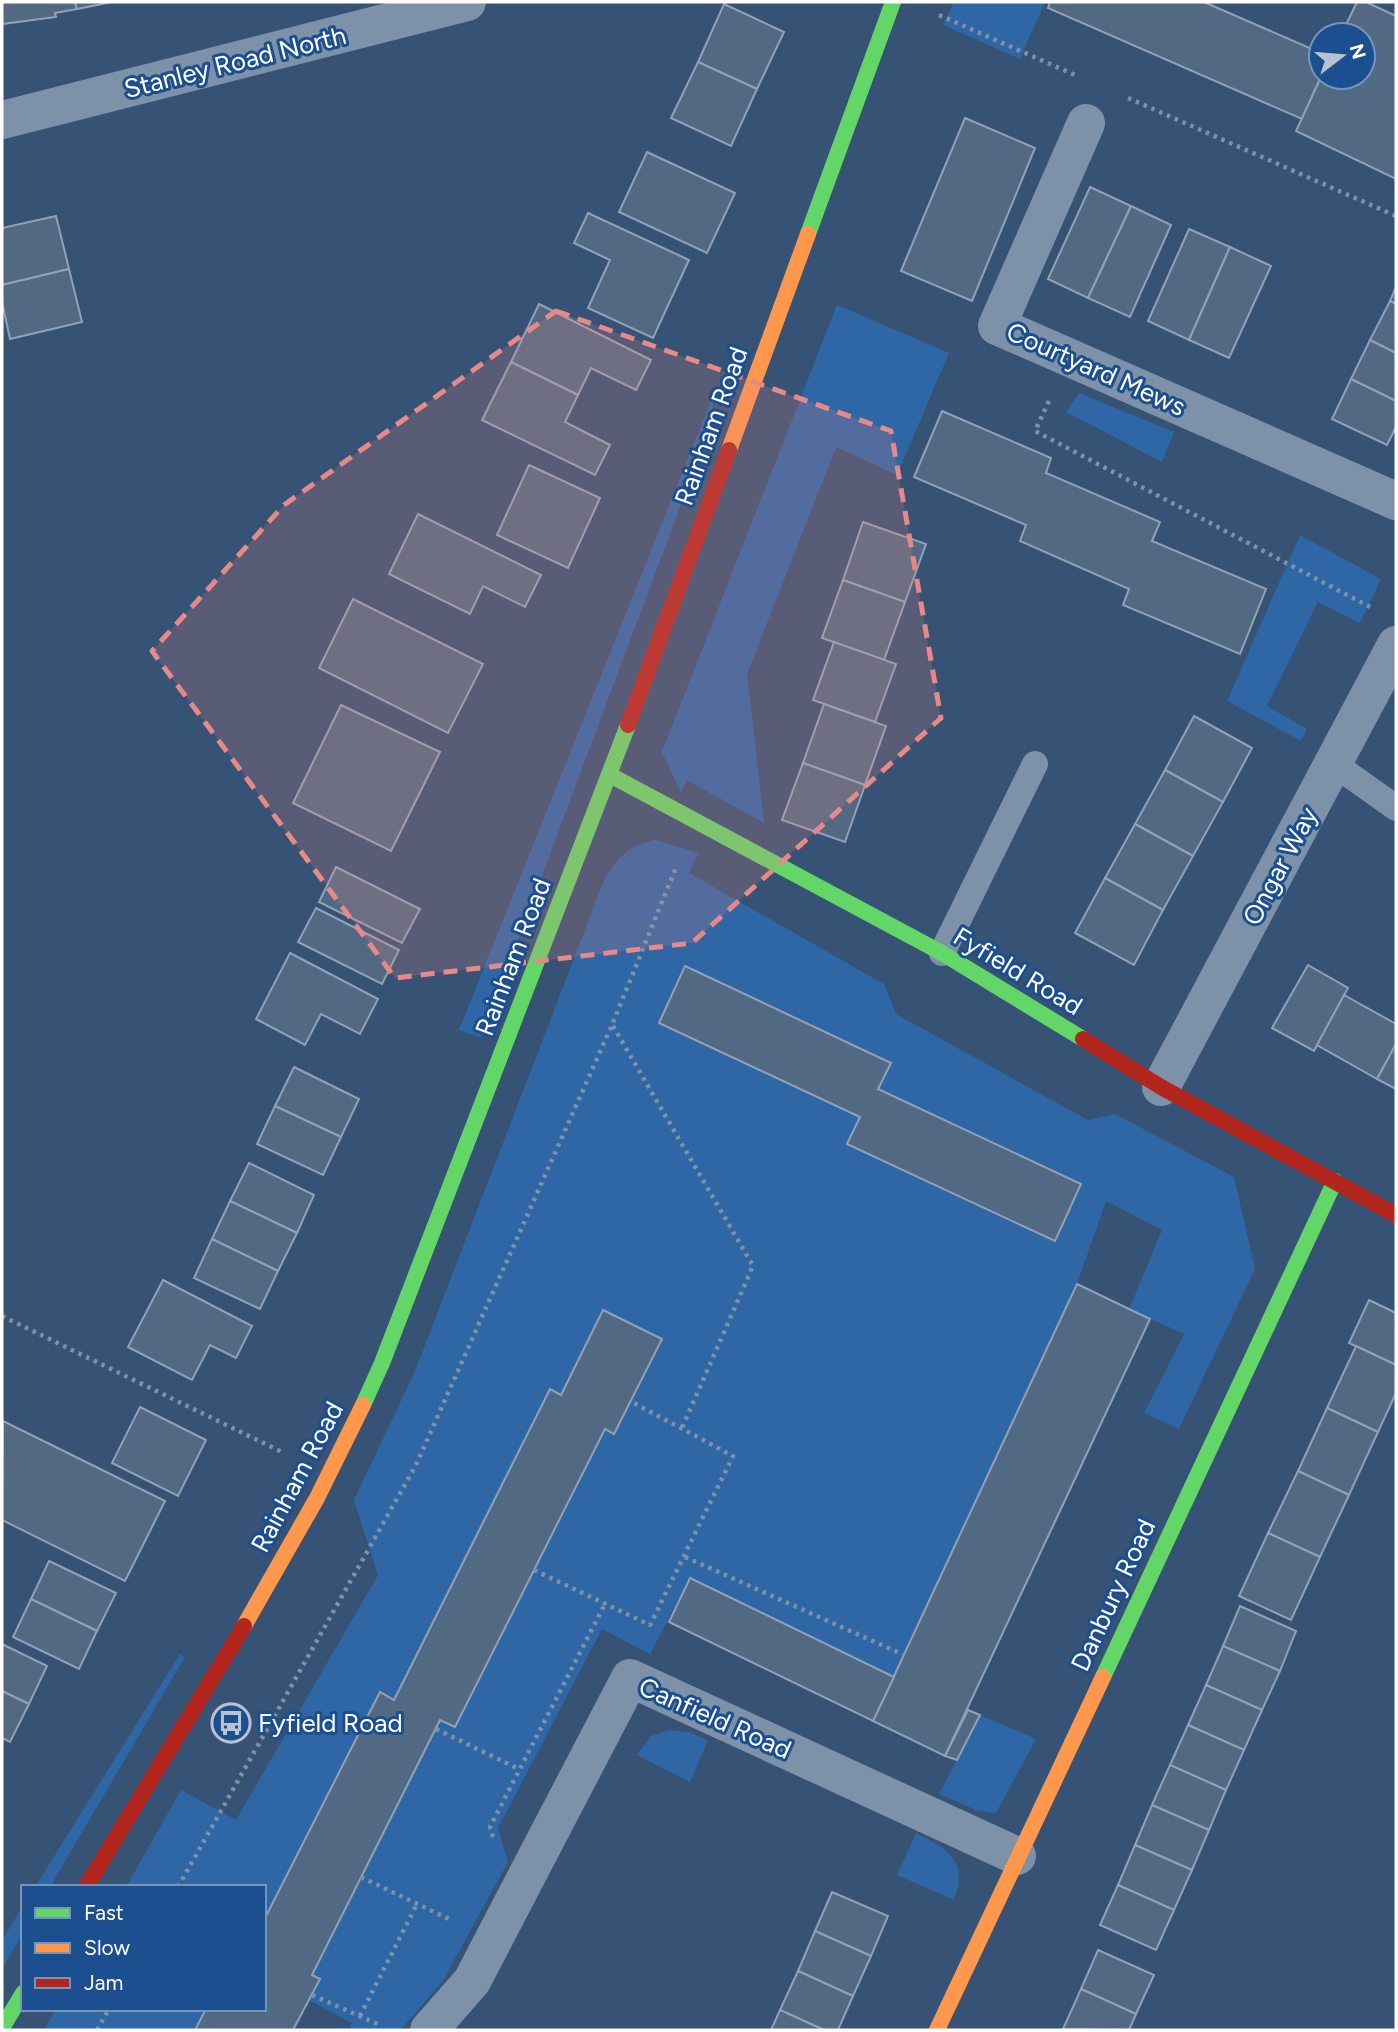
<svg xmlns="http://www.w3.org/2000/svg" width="1398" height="2032" viewBox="0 0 1398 2032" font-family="Figtree,sans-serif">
	<rect width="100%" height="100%" fill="#365274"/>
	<!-- green -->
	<g fill="#2f66a5" fill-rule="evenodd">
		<path d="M 954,2 L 1045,2 L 1020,59 L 943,25 Z"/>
		<path d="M 837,305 L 949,353 L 897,475 L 836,447 L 747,674 L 764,823 L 687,780 L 681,793 L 662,752 Z"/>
		<path d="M 1079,393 L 1174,432 L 1162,462 L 1066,412 Z"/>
		<path d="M 712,399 L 714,416 L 481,1038 L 459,1030 Z"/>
		<path d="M 1300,535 L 1381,579 L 1360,623 L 1318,602 L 1267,706 L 1307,729 L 1301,741 L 1227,701 Z"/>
		<path d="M 656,840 L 698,853 L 689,873 L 884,984 L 896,1014 L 1088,1120 L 1115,1114 L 1234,1177 L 1255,1269 L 1179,1429 L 1144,1413 L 1184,1334 L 1129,1309 L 1162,1230 L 1106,1201 L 1077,1284 L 894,1677 L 690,1578 L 650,1654 L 602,1629 L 498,1828 L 508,1862 L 444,1979 L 401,2030 L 349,2030 L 352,2023 L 309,2000 L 319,1979 L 312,1975 L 440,1720 L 455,1726 L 605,1429 L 614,1433 L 661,1339 L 603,1310 L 561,1395 L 550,1390 L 394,1700 L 379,1692 L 264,1920 L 264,1887 L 126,1887 L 181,1790 L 236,1820 L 378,1575 L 354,1500 L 415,1371 L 605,878 C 619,856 629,845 656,840 ZM 685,967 L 890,1064 L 878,1089 L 1055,1241 L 847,1144 L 860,1117 L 659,1023 Z"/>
		<path d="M 180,1654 L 185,1657 L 50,1887 L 35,1887 Z"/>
		<path d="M 980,1715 L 1036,1739 L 996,1813 L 976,1810 L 939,1794 Z"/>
		<path d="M 669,1730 L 688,1732 L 708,1740 L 690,1782 L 637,1755 L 651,1736 Z"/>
		<path d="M 916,1833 C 948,1849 969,1861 954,1900 L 897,1875 Z"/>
		<path d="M 23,1906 L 23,1933 L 2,1969 L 2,1940 Z"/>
		<path d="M 56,2009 L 206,2009 L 195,2030 L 44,2030 Z"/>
	</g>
	<!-- building -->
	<g fill="#526984" stroke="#92a2b6" stroke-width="2">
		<path d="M 2,2 L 75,2 L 77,9 L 55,13 L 56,17 L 2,24 Z"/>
		<path d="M 75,2 L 112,2 L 77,9 Z"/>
		<path d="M 1050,2 L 1204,2 L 1321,53 L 1321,77 L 1302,119 L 1048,8 Z"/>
		<path d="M 1357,2 L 1366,2 L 1396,16 L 1396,179 L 1296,131 L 1321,77 L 1363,77 L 1363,35 L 1341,35 Z"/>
		<path d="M 724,4 L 784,32 L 757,89 L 698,62 Z"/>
		<path d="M 698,62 L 757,89 L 731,146 L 671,118 Z"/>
		<path d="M 965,118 L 1035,148 L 972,301 L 901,271 Z"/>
		<path d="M 647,152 L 735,193 L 707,253 L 619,212 Z"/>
		<path d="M 1090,187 L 1131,206 L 1088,298 L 1048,279 Z"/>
		<path d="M 1131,206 L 1171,225 L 1130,317 L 1088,298 Z"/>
		<path d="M 588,213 L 689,260 L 653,338 L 588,308 L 610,260 L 574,243 Z"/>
		<path d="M 56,216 L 69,269 L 2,285 L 2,228 Z"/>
		<path d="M 1189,229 L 1230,247 L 1189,340 L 1148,321 Z"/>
		<path d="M 1230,247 L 1271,266 L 1229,358 L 1189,340 Z"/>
		<path d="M 69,269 L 82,322 L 10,339 L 2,302 L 2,285 Z"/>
		<path d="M 1396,287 L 1396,304 L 1390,301 Z"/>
		<path d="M 1390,301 L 1396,304 L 1396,353 L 1370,340 Z"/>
		<path d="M 539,304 L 651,360 L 636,390 L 591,368 L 578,395 L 511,362 Z"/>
		<path d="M 1370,340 L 1396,353 L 1396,401 L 1351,379 Z"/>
		<path d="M 511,362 L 578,395 L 565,422 L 610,445 L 595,475 L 482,420 Z"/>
		<path d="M 1351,379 L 1396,401 L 1396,427 L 1387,445 L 1332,419 Z"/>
		<path d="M 942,411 L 1051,458 L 1046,473 L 1160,522 L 1152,541 L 1266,589 L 1240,654 L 1123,605 L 1129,589 L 1020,541 L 1026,525 L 914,477 Z"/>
		<path d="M 529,465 L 600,498 L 568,568 L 497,535 Z"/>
		<path d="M 418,514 L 541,575 L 525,607 L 483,586 L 470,614 L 389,574 Z"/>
		<path d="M 863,522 L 926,544 L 905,602 L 843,580 Z"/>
		<path d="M 843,580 L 905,602 L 884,660 L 822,638 Z"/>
		<path d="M 353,599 L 483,664 L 448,733 L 319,668 Z"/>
		<path d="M 834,642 L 896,664 L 875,722 L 813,700 Z"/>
		<path d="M 824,704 L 886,726 L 865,785 L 803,763 Z"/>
		<path d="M 341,705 L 440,752 L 391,851 L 293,803 Z"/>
		<path d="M 1194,716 L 1252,748 L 1223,802 L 1165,770 Z"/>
		<path d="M 803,763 L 865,785 L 845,842 L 782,820 Z"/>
		<path d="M 1165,770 L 1223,802 L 1193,856 L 1135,824 Z"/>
		<path d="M 1135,824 L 1193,856 L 1163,910 L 1105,878 Z"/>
		<path d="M 336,867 L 420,909 L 402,943 L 319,902 Z"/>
		<path d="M 1105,878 L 1163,910 L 1134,965 L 1075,933 Z"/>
		<path d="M 316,908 L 399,950 L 382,984 L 298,942 Z"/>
		<path d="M 290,953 L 378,999 L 360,1034 L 321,1014 L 305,1045 L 256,1019 Z"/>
		<path d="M 1308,965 L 1348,988 L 1314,1051 L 1272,1028 Z"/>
		<path d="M 685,966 L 891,1063 L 878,1089 L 1081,1184 L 1055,1241 L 847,1144 L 860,1117 L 659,1023 Z"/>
		<path d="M 1344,995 L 1396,1024 L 1396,1044 L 1377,1079 L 1317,1045 Z"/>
		<path d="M 1396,1044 L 1396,1089 L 1377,1079 Z"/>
		<path d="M 294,1067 L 359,1099 L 341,1137 L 275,1106 Z"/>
		<path d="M 275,1106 L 341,1137 L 323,1175 L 257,1144 Z"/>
		<path d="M 249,1163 L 314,1195 L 297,1233 L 230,1201 Z"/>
		<path d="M 230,1201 L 297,1233 L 278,1271 L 212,1239 Z"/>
		<path d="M 212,1239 L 278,1271 L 260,1309 L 194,1278 Z"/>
		<path d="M 163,1280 L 252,1326 L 236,1358 L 210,1345 L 192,1380 L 128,1347 Z"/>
		<path d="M 1077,1284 L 1150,1319 L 945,1756 L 873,1721 Z"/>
		<path d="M 1369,1300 L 1396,1313 L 1396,1365 L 1349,1343 Z"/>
		<path d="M 603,1310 L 662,1339 L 614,1434 L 605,1429 L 455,1727 L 440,1720 L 312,1975 L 320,1979 L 293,2030 L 195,2030 L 206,2009 L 264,2009 L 264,1920 L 380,1692 L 394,1700 L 550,1389 L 561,1395 Z"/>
		<path d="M 1356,1346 L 1396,1365 L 1396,1393 L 1378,1432 L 1327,1408 Z"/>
		<path d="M 140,1407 L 206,1440 L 178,1496 L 112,1463 Z"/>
		<path d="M 1327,1408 L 1378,1432 L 1349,1495 L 1298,1471 Z"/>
		<path d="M 3,1421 L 165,1501 L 125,1581 L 2,1520 Z"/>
		<path d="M 1298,1471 L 1349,1495 L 1320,1557 L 1268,1533 Z"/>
		<path d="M 1268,1533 L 1320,1557 L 1291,1620 L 1239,1596 Z"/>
		<path d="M 49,1561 L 116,1593 L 97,1631 L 31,1599 Z"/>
		<path d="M 690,1578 L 894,1677 L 873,1721 L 669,1622 Z"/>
		<path d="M 31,1599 L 97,1631 L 79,1669 L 13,1637 Z"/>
		<path d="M 1240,1606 L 1296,1631 L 1280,1671 L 1223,1646 Z"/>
		<path d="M 2,1644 L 47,1666 L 29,1704 L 2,1691 Z"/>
		<path d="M 1223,1646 L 1280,1671 L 1262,1710 L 1206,1685 Z"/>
		<path d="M 1206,1685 L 1262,1710 L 1244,1750 L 1188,1725 Z"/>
		<path d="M 2,1691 L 29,1704 L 10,1742 L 2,1738 Z"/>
		<path d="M 968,1710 L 980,1715 L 957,1760 L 945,1756 Z"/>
		<path d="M 1188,1725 L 1244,1750 L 1226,1790 L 1170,1765 Z"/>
		<path d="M 1170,1765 L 1226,1790 L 1209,1830 L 1152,1805 Z"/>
		<path d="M 1152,1805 L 1209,1830 L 1192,1870 L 1135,1845 Z"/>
		<path d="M 1135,1845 L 1192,1870 L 1174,1910 L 1118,1885 Z"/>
		<path d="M 1118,1885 L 1174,1910 L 1156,1950 L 1100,1925 Z"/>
		<path d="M 832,1892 L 888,1916 L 871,1956 L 815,1931 Z"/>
		<path d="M 815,1931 L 871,1956 L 853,1996 L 798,1971 Z"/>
		<path d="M 1098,1950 L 1154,1975 L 1136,2014 L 1081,1989 Z"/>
		<path d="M 798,1971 L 853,1996 L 838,2030 L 824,2030 L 780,2010 Z"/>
		<path d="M 1081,1989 L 1136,2014 L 1129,2030 L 1063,2029 Z"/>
		<path d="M 780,2010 L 824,2030 L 771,2030 Z"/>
	</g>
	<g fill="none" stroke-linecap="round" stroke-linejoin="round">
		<!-- path -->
		<g stroke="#7d92a8" stroke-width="4.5" stroke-dasharray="3.5 5" stroke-linecap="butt">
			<path d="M 939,15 L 1075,75"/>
			<path d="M 1128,98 L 1396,216"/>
			<path d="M 1049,401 L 1035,431 L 1370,607"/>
			<path d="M 613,1026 L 753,1266 L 682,1428"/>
			<path d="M 2,1316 L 284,1453"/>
			<path d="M 685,1557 L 904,1655"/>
			<path d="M 534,1570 L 650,1625 L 733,1456 L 630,1401"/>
			<path d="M 436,1729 L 519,1769"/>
			<path d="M 493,1837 L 490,1827 L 605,1604"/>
			<path d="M 361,1877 L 451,1920"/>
			<path d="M 178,1887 L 416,1465 L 612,1025 L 677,865"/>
			<path d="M 312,1995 L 382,2026"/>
			<path d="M 360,2016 L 417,1904"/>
			<path d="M 97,2030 L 109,2009"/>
		</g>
		<!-- lane -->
		<g stroke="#7d92a8" stroke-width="26">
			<path d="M 1334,764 L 1396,808"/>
			<path d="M 942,953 L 1035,764"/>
		</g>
		<!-- street -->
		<g stroke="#7d92a8" stroke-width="38">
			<path d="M 2,120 L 467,2"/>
			<path d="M 1086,123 L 997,326 L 1396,501"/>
			<path d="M 1161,1087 L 1396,645"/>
			<path d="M 429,2030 L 472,1981 L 630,1678 L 1017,1856"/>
		</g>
		<!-- fast -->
		<g stroke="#63d668" stroke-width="16">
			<path d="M 808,234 L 893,2"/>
			<path d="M 610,775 L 942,953 L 1083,1039"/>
			<path d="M 363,1405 L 382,1363 L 628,725"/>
			<path d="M 1103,1677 L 1335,1181"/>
			<path d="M 2,2028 L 23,1993"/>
		</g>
		<!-- slow -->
		<g stroke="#ff974d" stroke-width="16">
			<path d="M 729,450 L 808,234"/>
			<path d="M 244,1626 L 317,1498 L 363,1405"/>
			<path d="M 937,2030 L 1103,1677"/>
		</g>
		<!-- jam -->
		<g stroke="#b3261e" stroke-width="16">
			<path d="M 628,725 L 729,450"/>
			<path d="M 1083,1039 L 1161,1087 L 1396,1215"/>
			<path d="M 86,1887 L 244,1626"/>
		</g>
	</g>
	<!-- marked area -->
	<path fill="#e88989" fill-opacity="0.2" stroke="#e88989" stroke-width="5" stroke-dasharray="14 9" stroke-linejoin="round" d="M 556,311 L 891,431 L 941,718 L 692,943 L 395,978 L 152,651 L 284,505 Z"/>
	<!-- icons -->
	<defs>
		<g id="bus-ring" transform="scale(2.0125)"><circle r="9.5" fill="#1b4f8f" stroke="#b9c2ce" stroke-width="1.5"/><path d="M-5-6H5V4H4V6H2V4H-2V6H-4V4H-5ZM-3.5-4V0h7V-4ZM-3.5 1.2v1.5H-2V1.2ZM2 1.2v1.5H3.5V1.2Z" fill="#b9c2ce"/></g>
	</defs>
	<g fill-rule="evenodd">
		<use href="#bus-ring" x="231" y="1723"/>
	</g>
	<g text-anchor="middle" stroke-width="6" stroke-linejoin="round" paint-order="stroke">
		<!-- street labels -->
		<g font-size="26" fill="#fff" stroke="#1b4f8f">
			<text transform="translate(235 62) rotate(-14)" y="9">Stanley Road North</text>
			<text transform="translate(1096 369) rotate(24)" y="9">Courtyard Mews</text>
			<text transform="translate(711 426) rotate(-70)" y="9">Rainham Road</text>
			<text transform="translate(1280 866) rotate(-62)" y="9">Ongar Way</text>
			<text transform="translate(513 957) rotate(-69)" y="9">Rainham Road</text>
			<text transform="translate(1018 971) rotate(31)" y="9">Fyfield Road</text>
			<text transform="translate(297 1477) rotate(-62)" y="9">Rainham Road</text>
			<text transform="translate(1113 1595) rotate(-65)" y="9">Danbury Road</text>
			<text transform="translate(715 1718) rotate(24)" y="9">Canfield Road</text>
		</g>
		<!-- poi labels -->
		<g font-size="26" fill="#fff" stroke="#1b4f8f" text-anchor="start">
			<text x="258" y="1732">Fyfield Road</text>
		</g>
	</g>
	<!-- border -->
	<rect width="1398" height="2032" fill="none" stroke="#ffffff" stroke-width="7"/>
	<!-- legend -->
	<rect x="21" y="1885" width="245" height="126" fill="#1b4f8f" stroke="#7695bc" stroke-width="2"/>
	<rect x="35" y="1908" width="35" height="10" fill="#63d668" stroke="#7695bc" stroke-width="2"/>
	<text x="84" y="1920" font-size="21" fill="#ffffff">Fast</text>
	<rect x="35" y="1943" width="35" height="10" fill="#ff974d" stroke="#7695bc" stroke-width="2"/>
	<text x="84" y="1955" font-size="21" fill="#ffffff">Slow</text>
	<rect x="35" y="1978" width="35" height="10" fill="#b3261e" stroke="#7695bc" stroke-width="2"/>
	<text x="84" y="1990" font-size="21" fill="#ffffff">Jam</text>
	<!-- north arrow -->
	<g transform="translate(1342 56) rotate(74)"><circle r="33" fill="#1b4f8f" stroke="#7695bc" stroke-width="2"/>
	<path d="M0-5L12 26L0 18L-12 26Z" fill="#b9c2ce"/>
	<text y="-10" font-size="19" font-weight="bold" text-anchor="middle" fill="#ffffff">N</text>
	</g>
</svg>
